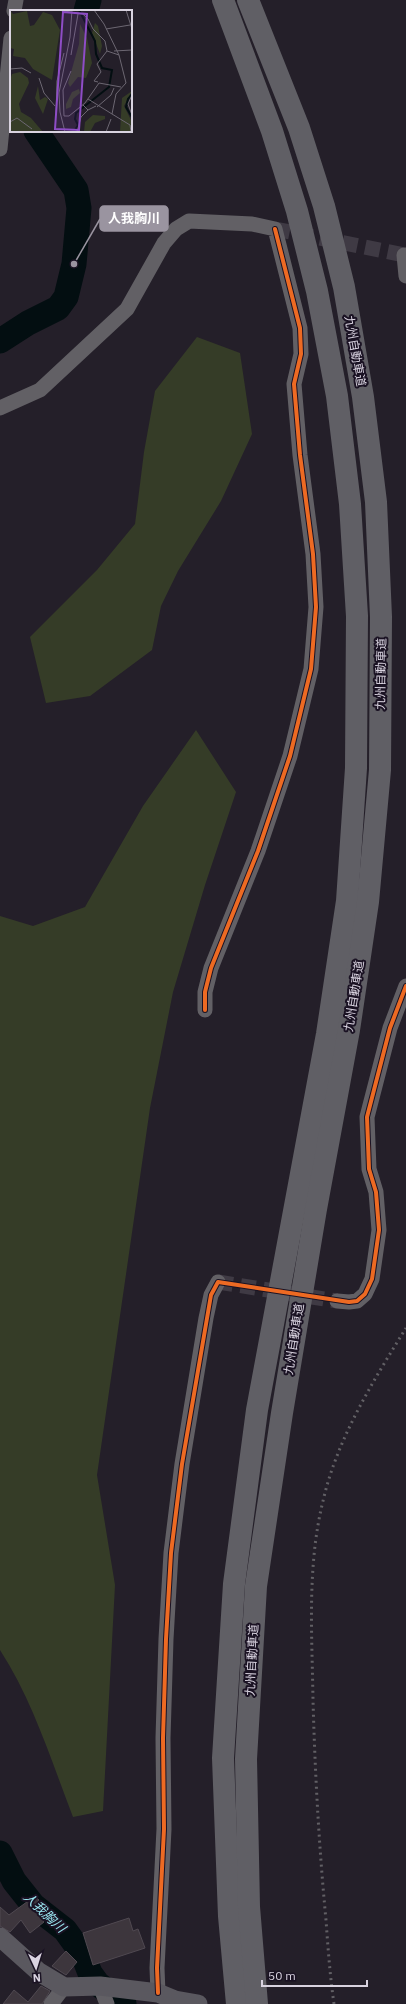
<svg xmlns="http://www.w3.org/2000/svg" width="406" height="2004" viewBox="0 0 406 2004" font-family="'IBM Plex Sans','Noto Sans JP',sans-serif">
	<rect width="100%" height="100%" fill="#241f29"/>
	<!-- green -->
	<g fill="#353c27">
		<path d="M 197,337 L 240,353 L 252,434 L 221,501 L 178,571 L 161,606 L 152,650 L 90,696 L 46,703 L 30,637 L 97,570 L 135,524 L 144,452 L 155,391 Z"/>
		<path d="M 196,730 L 236,792 L 205,885 L 173,992 L 150,1108 L 97,1475 L 115,1585 L 103,1811 L 73,1817 C 51,1760 33,1701 0,1650 L 0,916 L 33,926 L 85,907 L 143,806 Z"/>
	</g>
	<g fill="none" stroke-linecap="round" stroke-linejoin="round">
		<!-- river -->
		<g stroke="#030e11" stroke-width="25">
			<path d="M 86,11 L 89,0"/>
			<path d="M 0,341 L 28,323 L 58,308 L 66,297 L 74,264 L 79,208 L 76,190 L 36,131"/>
			<path d="M 0,1853 L 14,1881 L 33,1905 L 65,1930 L 83,1955 L 90,1973 L 98,1984 L 124,2004"/>
		</g>
	</g>
	<!-- building -->
	<g fill="#3d363d" stroke="#504951">
		<path d="M 35,1896 L 39,1900 L 33,1906 L 44,1922 L 30,1933 L 21,1920 L 10,1932 L 0,1926 L 0,1907 L 9,1915 Z"/>
		<path d="M 129,1918 L 133,1931 L 138,1929 L 145,1948 L 93,1965 L 83,1933 Z"/>
		<path d="M 66,1951 L 77,1962 L 66,1975 L 52,1966 Z"/>
		<path d="M 41,1986 L 50,1991 L 42,2004 L 3,2004 L 14,1990 L 28,2002 Z"/>
	</g>
	<g fill="none" stroke-linecap="round" stroke-linejoin="round">
		<!-- minor-tunnel -->
		<g stroke="#3f3a44" stroke-width="15" stroke-dasharray="15 8" stroke-linecap="butt">
			<path d="M 275,229 L 404,255"/>
			<path d="M 218,1282 L 337,1301"/>
		</g>
		<!-- minor -->
		<g stroke="#626065" stroke-width="15">
			<path d="M 14,11 L 16,0"/>
			<path d="M 0,149 L 11,38"/>
			<path d="M 406,255 L 404,255 L 406,276"/>
			<path d="M 0,408 L 40,390 L 127,309 L 164,243 L 176,229 L 189,221 L 252,224 L 275,229 L 300,328 L 301,354 L 294,384 L 300,455 L 313,554 L 316,607 L 311,669 L 290,756 L 258,851 L 211,968 L 205,992 L 205,1010"/>
			<path d="M 337,1301 L 349,1302 L 357,1301 L 365,1294 L 372,1279 L 379,1230 L 376,1192 L 369,1169 L 367,1117 L 390,1028 L 406,986"/>
			<path d="M 100,1986 L 107,2004"/>
			<path d="M 158,1993 L 157,1968 L 164,1829 L 163,1738 L 166,1639 L 171,1553 L 182,1464 L 206,1318 L 211,1295 L 218,1282"/>
			<path d="M 51,2004 L 64,1987"/>
		</g>
		<!-- major -->
		<path stroke="#5a585f" stroke-width="19" d="M 0,1937 L 39,1972 L 64,1987 L 100,1986 L 158,1993 L 175,2000 L 198,2004"/>
		<!-- highway -->
		<g stroke="#605f65" stroke-width="22">
			<path d="M 223,0 L 272,131 L 297,211 L 317,291 L 337,396 L 350,504 L 357,616 L 356,768 L 347,901 L 327,1034 L 257,1410 L 234,1584 L 223,1758 L 229,1916 L 237,2004"/>
			<path d="M 248,0 L 299,128 L 324,206 L 344,287 L 363,397 L 376,502 L 381,617 L 380,770 L 368,902 L 349,1030 L 316,1209 L 282,1413 L 256,1586 L 246,1759 L 249,1907 L 257,2004"/>
		</g>
		<!-- rail -->
		<path stroke="#626065" stroke-width="3" stroke-dasharray="2 4" stroke-linecap="butt" d="M 334,2004 C 330,1976 328,1948 326,1920 C 319,1847 315,1773 313,1700 C 312,1633 307,1566 323,1501 C 337,1439 373,1381 406,1328"/>
		<!-- cycleway casing -->
		<g stroke="#1a1223" stroke-width="6">
			<g id="cycleway">
				<path d="M 205,1010 L 205,992 L 211,968 L 258,851 L 290,756 L 311,669 L 316,607 L 313,554 L 300,455 L 294,384 L 301,354 L 300,328 L 275,229"/>
				<path d="M 158,1993 L 157,1968 L 164,1829 L 163,1738 L 166,1639 L 171,1553 L 182,1464 L 211,1295 L 218,1282 L 349,1302 L 357,1301 L 365,1294 L 372,1279 L 379,1230 L 376,1192 L 369,1169 L 367,1117 L 390,1028 L 406,986"/>
			</g>
		</g>
		<!-- cycleway -->
		<use href="#cycleway" stroke="#ed6a23" stroke-width="4"/>
	</g>
	<g text-anchor="middle" stroke-width="4" stroke-linejoin="round" paint-order="stroke">
		<!-- street labels -->
		<g font-size="12" fill="#d9d3e0" stroke="#1a1223">
			<text transform="translate(355 351) rotate(80)" y="4">九州自動車道</text>
			<text transform="translate(381 674) rotate(-89)" y="4">九州自動車道</text>
			<text transform="translate(354 996) rotate(-81)" y="4">九州自動車道</text>
			<text transform="translate(294 1339) rotate(-81)" y="4">九州自動車道</text>
			<text transform="translate(252 1660) rotate(-87)" y="4">九州自動車道</text>
		</g>
		<!-- water labels -->
		<g font-size="13" font-style="italic" fill="#99e6f0" stroke="#1a1223">
			<text transform="translate(45 1912) rotate(43)" y="5">人我胸川</text>
		</g>
	</g>
	<!-- overview -->
	<g transform="translate(10 10)">
		<rect width="122" height="122" fill="#241f29"/>
		<path d="M 0,0 L 3,4 L 17,1 L 20,16 L 24,15 L 33,2 L 42,5 L 50,20 L 42,70 L 23,59 L 15,48 L 3,46 L 4,39 L 0,38 ZM 85,13 L 88,16 L 92,36 L 90,44 L 82,23 ZM 70,14 L 77,28 L 82,53 L 76,68 L 68,67 L 60,77 L 58,73 L 69,34 ZM 10,62 L 18,68 L 19,73 L 9,94 L 11,102 L 21,108 L 33,122 L 0,122 L 0,70 L 2,64 ZM 28,76 L 30,90 L 35,87 L 38,89 L 33,104 L 25,88 ZM 69,79 L 70,83 L 63,89 L 61,97 L 56,99 L 56,94 L 62,82 ZM 122,81 L 114,96 L 122,112 L 122,122 L 110,122 L 112,88 ZM 83,105 L 95,106 L 95,109 L 85,113 L 80,122 L 74,122 L 75,112 Z" fill="#353c27"/>
		<path fill="none" stroke="#030e11" stroke-width="2" d="M 122,84 L 118,89 L 116,97 L 122,107M 64,122 L 68,115 L 65,109 L 66,103 L 99,77 L 102,60 L 92,58 L 86,44 L 85,31 L 69,0"/>
		<path fill="none" stroke="#6c6772" stroke-width="1" d="M 47,0 L 61,2M 84,0 L 94,14 L 109,45M 116,0 L 122,19M 65,3 L 73,4 L 78,9 L 83,19 L 95,31 L 97,41 L 109,45 L 116,73 L 106,84 L 102,104 L 120,115 L 121,122M 96,19 L 120,15M 104,41 L 122,40M 61,45 L 68,4M 0,59 L 12,58 L 21,63M 61,61 L 53,80 L 54,106 L 59,106 L 75,93 L 89,73 L 111,77M 29,68 L 34,83 L 45,96M 88,72 L 84,71 L 91,62 L 87,54 L 97,41M 122,85 L 118,94 L 122,105M 78,89 L 102,104M 73,95 L 78,100 L 86,96M 87,97 L 101,85 L 104,78M 46,104 L 47,71 L 54,43M 0,112 L 7,108 L 22,119M 55,122 L 50,102 L 49,83 L 60,27 L 62,0M 67,122 L 71,107 L 78,100M 96,122 L 101,109"/>
		<path fill="#8e4dc6" fill-opacity="0.15" stroke="#8e4dc6" stroke-width="2" d="M 53,2 L 77,4 L 69,120 L 45,119 Z"/>
		<rect width="122" height="122" fill="none" stroke="#d9d3e0" stroke-width="2"/>
	</g>
	<!-- callouts -->
	<path fill="none" stroke="#9a94a0" stroke-width="1.5" d="M74 264L100 219"/>
	<circle fill="#9a94a0" stroke="#1a1223" stroke-width="1.5" cx="74" cy="264" r="4"/>
	<rect fill="#9a94a0" stroke="#9a94a0" stroke-width="1.5" x="100" y="206" width="68" height="25" rx="4"/>
	<g font-size="13" text-anchor="middle" font-weight="bold" fill="#fff">
		<text x="134" y="223">人我胸川</text>
	</g>
	<!-- north arrow -->
	<g transform="translate(36 1968) rotate(176)" stroke="#1a1223" stroke-width="3" paint-order="stroke">
	<path d="M0-3L7 15L0 10L-7 15Z" fill="#d9d3e0"/>
	<text y="-6" font-size="11" font-weight="bold" text-anchor="middle" fill="#d9d3e0">N</text>
	</g>
	<!-- scale -->
	<path d="M262 1980v6h105v-6" fill="none" stroke="#d9d3e0" stroke-width="2"/>
	<text x="268" y="1980" font-size="12" fill="#d9d3e0" stroke="#1a1223" stroke-width="3" paint-order="stroke">50 m</text>
</svg>
